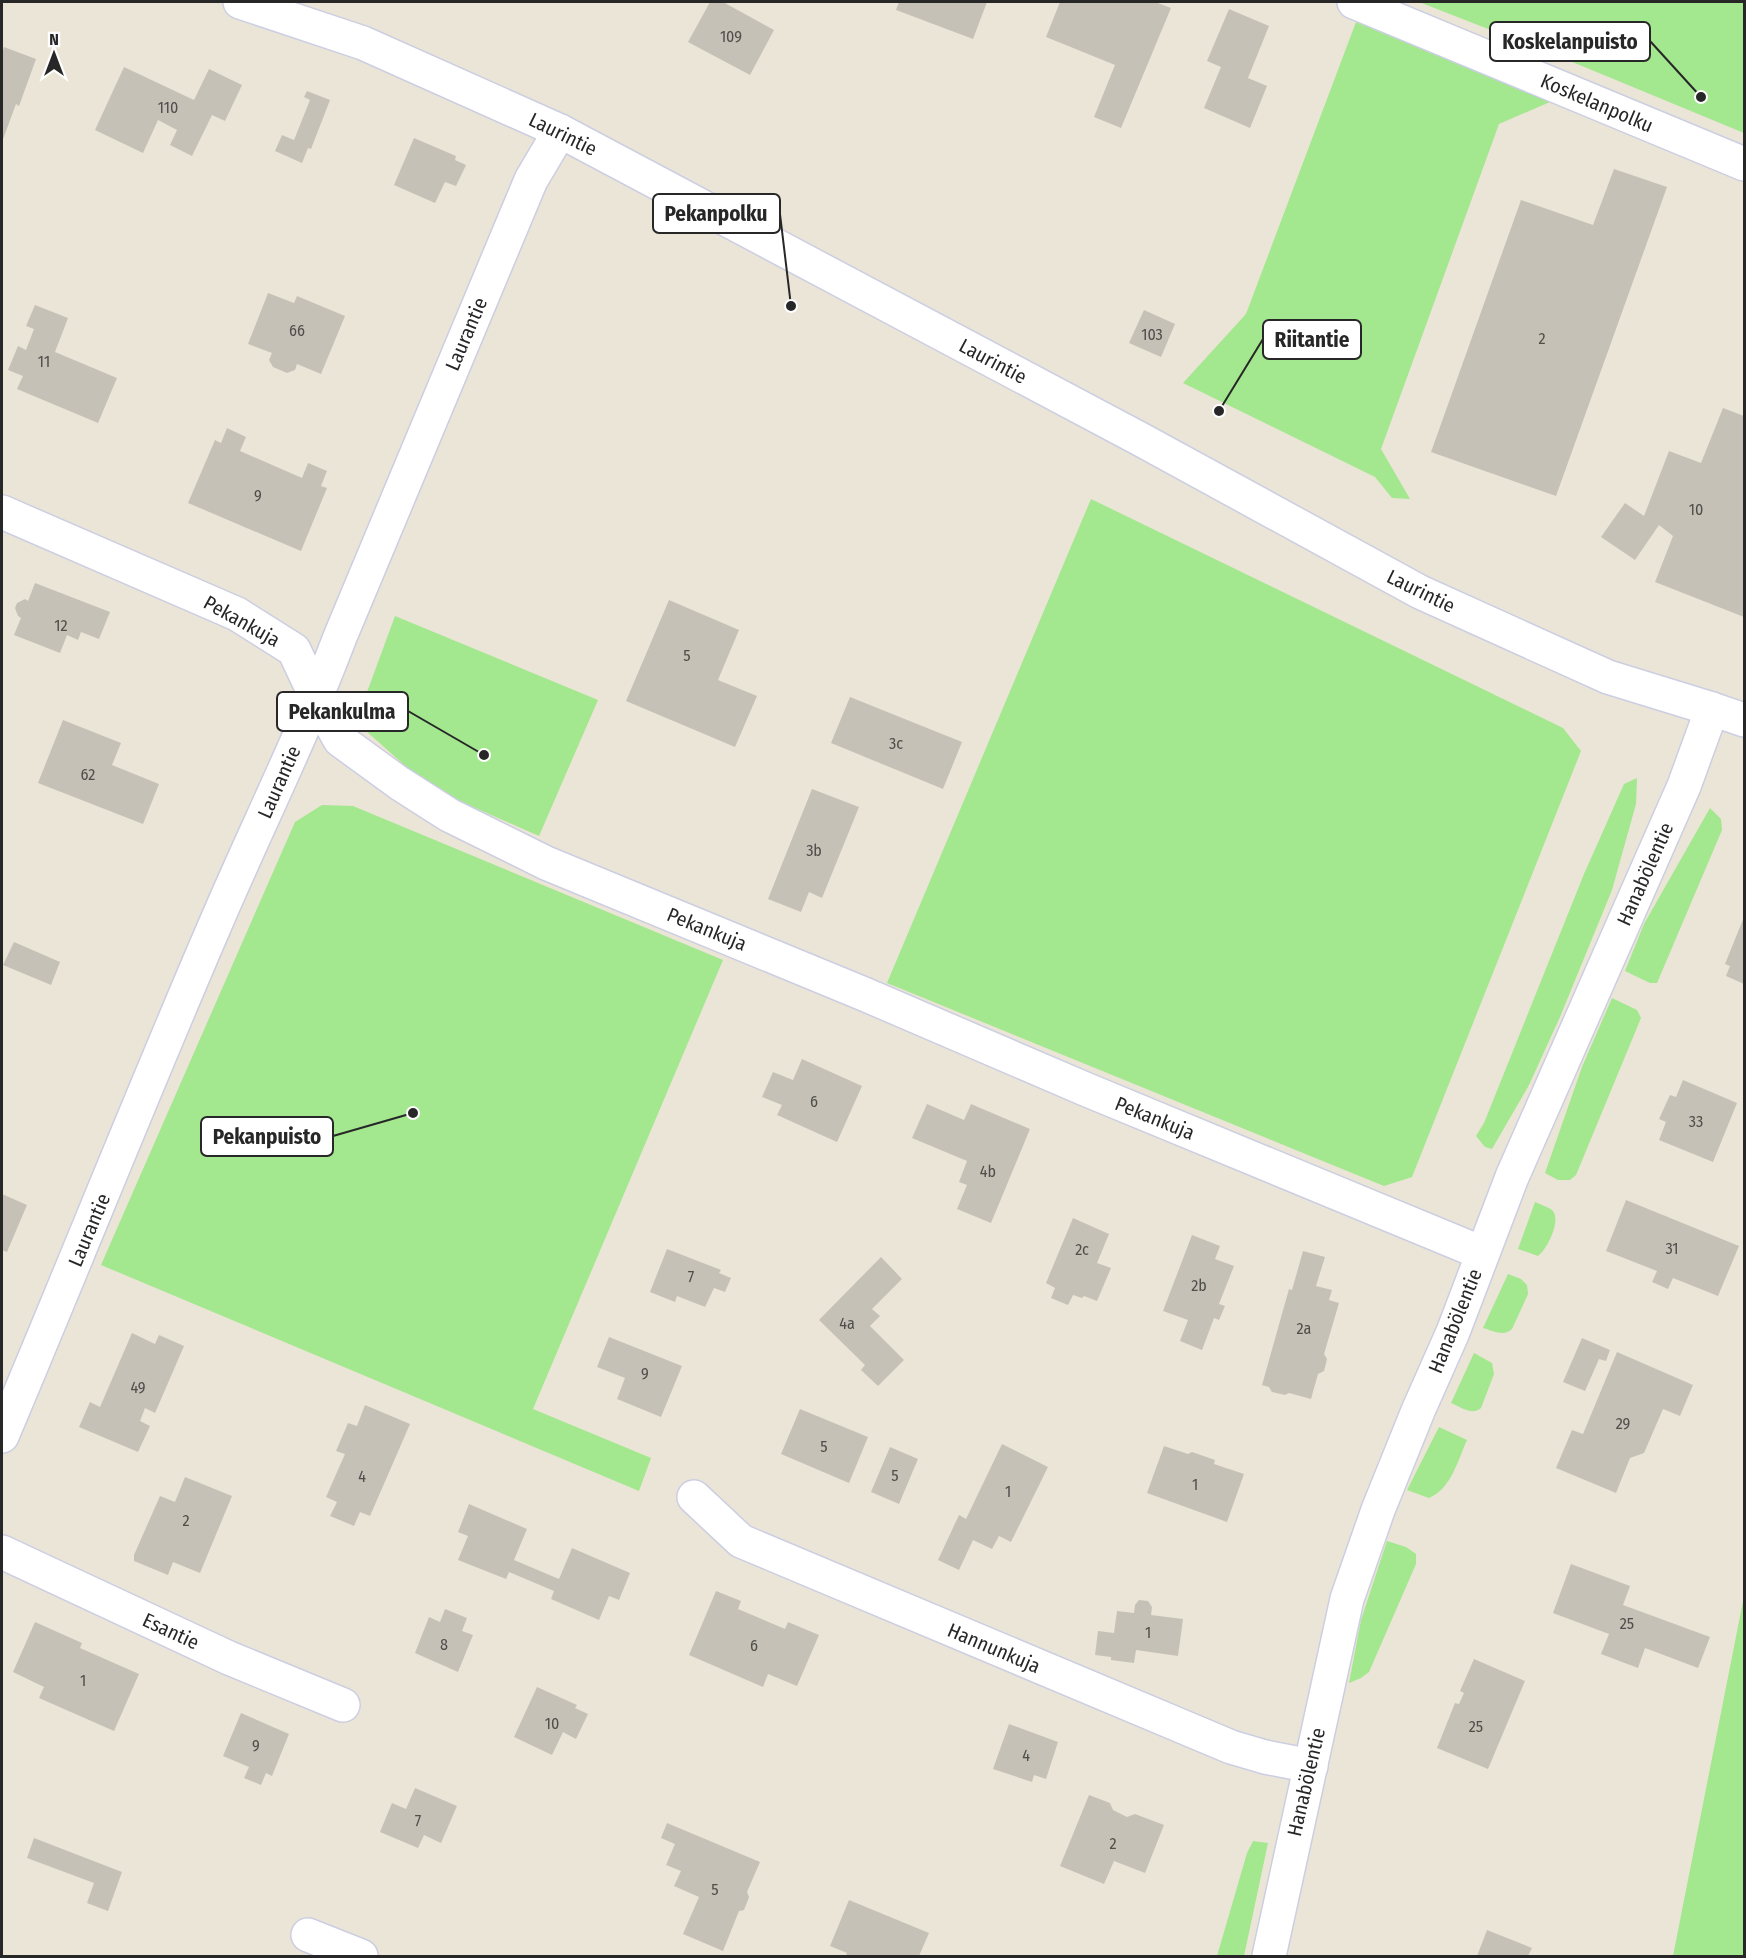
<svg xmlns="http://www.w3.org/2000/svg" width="1746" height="1958" viewBox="0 0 1746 1958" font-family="'Fira Sans Condensed',sans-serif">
	<rect width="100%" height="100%" fill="#ebe5d7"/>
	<!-- green -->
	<g fill="#a3e78e">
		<path d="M 1419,2 L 1744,2 L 1744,133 L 1570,61 Z"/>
		<path d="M 1356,22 L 1550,102 L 1499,124 L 1381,449 L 1410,499 L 1392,498 L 1375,477 L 1183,383 L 1246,314 Z"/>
		<path d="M 1091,499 L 1563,728 L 1581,751 L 1412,1177 L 1384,1186 L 887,983 Z"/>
		<path d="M 395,616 L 598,700 L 539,836 L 430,788 L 356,722 Z"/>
		<path d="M 1637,778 L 1636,804 L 1612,890 L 1560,1017 L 1529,1085 L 1492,1149 L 1485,1147 L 1476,1136 L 1484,1123 L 1584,874 L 1624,784 Z"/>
		<path d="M 322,805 L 353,806 L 723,960 L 533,1409 L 651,1458 L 639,1491 L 101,1265 L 295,822 Z"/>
		<path d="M 1710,808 L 1721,819 L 1722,830 L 1657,983 L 1650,983 L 1625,971 L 1644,924 Z"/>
		<path d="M 1612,998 L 1637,1010 L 1641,1018 L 1576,1175 L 1570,1180 L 1558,1180 L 1545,1173 L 1582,1067 Z"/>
		<path d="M 1535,1202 C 1541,1205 1549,1207 1553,1211 C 1561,1221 1547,1250 1538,1256 L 1518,1249 Z"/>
		<path d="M 1508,1274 L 1521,1279 L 1527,1285 L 1528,1294 L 1512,1329 C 1504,1337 1494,1331 1483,1328 Z"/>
		<path d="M 1474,1353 L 1492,1363 L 1494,1374 L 1481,1408 C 1472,1416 1461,1407 1451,1403 Z"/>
		<path d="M 1439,1427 L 1467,1440 C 1458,1460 1451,1489 1429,1498 L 1407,1490 Z"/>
		<path d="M 1387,1541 L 1406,1547 L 1416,1554 L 1416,1564 L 1369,1672 L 1361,1678 L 1349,1683 L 1361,1620 Z"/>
		<path d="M 1744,1596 L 1744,1956 L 1673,1956 Z"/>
		<path d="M 1253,1841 L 1268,1843 L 1244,1956 L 1217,1956 L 1247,1853 Z"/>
	</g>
	<!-- building -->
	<g fill="#c6c1b7">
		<path d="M 710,2 L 723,2 L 774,30 L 750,75 L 688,42 Z"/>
		<path d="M 899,2 L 987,2 L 973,39 L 896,10 Z"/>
		<path d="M 1060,2 L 1155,2 L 1171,8 L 1121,128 L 1094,117 L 1115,65 L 1046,37 Z"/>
		<path d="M 1229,9 L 1269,26 L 1248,78 L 1267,86 L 1250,128 L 1204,108 L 1221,67 L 1207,61 Z"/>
		<path d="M 4,47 L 36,59 L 19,106 L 16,104 L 2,142 L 2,54 Z"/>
		<path d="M 124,67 L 194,100 L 209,69 L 242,85 L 225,121 L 212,115 L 192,156 L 170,145 L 177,130 L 158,120 L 143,153 L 95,130 Z"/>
		<path d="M 307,91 L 330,100 L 311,149 L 308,148 L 302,163 L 275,151 L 282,135 L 294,140 L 310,100 L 304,97 Z"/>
		<path d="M 414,138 L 456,156 L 455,160 L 466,165 L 456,186 L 445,182 L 435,203 L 394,185 Z"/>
		<path d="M 1614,169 L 1667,187 L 1556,496 L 1431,452 L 1521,200 L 1593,225 Z"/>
		<path d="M 268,293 L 294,303 L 297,296 L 345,316 L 321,374 L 297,364 L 295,370 L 287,373 L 273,367 L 269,360 L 272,353 L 248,344 Z"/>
		<path d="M 35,305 L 68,318 L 55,352 L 117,378 L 98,423 L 17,389 L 23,376 L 8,370 L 18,346 L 26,350 L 34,329 L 26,326 Z"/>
		<path d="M 1144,310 L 1175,324 L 1161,357 L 1129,343 Z"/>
		<path d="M 1723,408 L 1744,416 L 1744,617 L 1655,582 L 1673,536 L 1659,525 L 1635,560 L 1601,537 L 1625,503 L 1644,516 L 1669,451 L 1701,463 Z"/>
		<path d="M 227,428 L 246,437 L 240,451 L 302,478 L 308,463 L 327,471 L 321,486 L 327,488 L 301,551 L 188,503 L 215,440 L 221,443 Z"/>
		<path d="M 35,583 L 110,612 L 99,639 L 81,632 L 78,640 L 67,635 L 60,653 L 14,635 L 21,618 L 18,616 L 15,608 L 17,603 L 25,599 L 28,601 Z"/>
		<path d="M 669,600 L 739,630 L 718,680 L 757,696 L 735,747 L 626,701 Z"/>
		<path d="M 850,697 L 962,742 L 943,789 L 831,743 Z"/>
		<path d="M 63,720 L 121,743 L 112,765 L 159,784 L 143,824 L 38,783 Z"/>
		<path d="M 812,789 L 859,807 L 822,898 L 809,892 L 801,912 L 768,899 Z"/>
		<path d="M 1744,917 L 1744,984 L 1726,976 L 1730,966 L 1725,964 Z"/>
		<path d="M 14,942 L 60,962 L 51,985 L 3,965 Z"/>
		<path d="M 802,1059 L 862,1086 L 837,1142 L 777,1115 L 782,1105 L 762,1097 L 773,1072 L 793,1080 Z"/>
		<path d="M 1683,1080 L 1737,1103 L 1713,1162 L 1659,1140 L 1666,1122 L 1659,1119 L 1670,1095 L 1676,1097 Z"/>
		<path d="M 927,1104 L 964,1120 L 971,1104 L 1030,1129 L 991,1223 L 957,1209 L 967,1185 L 959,1182 L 967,1161 L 912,1138 Z"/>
		<path d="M 2,1194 L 27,1205 L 7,1252 L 2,1250 Z"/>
		<path d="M 1626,1200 L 1739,1246 L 1718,1296 L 1673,1278 L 1668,1289 L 1652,1282 L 1657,1271 L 1606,1251 Z"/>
		<path d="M 1073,1218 L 1109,1234 L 1097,1263 L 1111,1268 L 1097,1301 L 1084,1296 L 1082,1298 L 1073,1295 L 1068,1305 L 1051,1298 L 1055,1288 L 1046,1283 Z"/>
		<path d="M 1192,1235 L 1220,1246 L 1215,1259 L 1234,1266 L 1219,1304 L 1225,1306 L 1219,1320 L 1214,1318 L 1202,1350 L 1180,1341 L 1188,1320 L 1163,1311 Z"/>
		<path d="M 667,1249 L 721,1270 L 719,1273 L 731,1278 L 725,1292 L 714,1288 L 705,1307 L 677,1296 L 675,1302 L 650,1292 Z"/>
		<path d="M 1303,1251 L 1325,1257 L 1316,1286 L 1332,1290 L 1329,1300 L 1339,1303 L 1324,1354 L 1327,1359 L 1324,1371 L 1318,1374 L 1311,1399 L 1289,1393 L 1285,1395 L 1272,1392 L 1269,1387 L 1262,1385 L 1289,1289 L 1292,1290 Z"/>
		<path d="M 881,1257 L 902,1279 L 872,1309 L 880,1316 L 870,1326 L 904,1360 L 878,1386 L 861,1370 L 865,1365 L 819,1320 Z"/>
		<path d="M 132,1333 L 155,1344 L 159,1335 L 184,1346 L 155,1413 L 145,1408 L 140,1421 L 150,1426 L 138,1452 L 79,1427 L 90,1402 L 100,1407 Z"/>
		<path d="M 609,1337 L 682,1366 L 661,1417 L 617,1399 L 625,1378 L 597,1367 Z"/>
		<path d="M 1582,1338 L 1610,1350 L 1606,1361 L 1599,1359 L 1585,1391 L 1563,1382 Z"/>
		<path d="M 1617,1352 L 1693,1385 L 1680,1416 L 1663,1409 L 1644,1453 L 1630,1458 L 1616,1493 L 1556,1468 L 1572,1430 L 1583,1434 Z"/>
		<path d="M 365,1405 L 410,1424 L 370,1516 L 360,1512 L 354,1526 L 330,1516 L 337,1502 L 326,1497 L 345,1454 L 336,1451 L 348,1423 L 357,1426 Z"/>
		<path d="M 800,1409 L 868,1437 L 849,1483 L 781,1454 Z"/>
		<path d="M 1002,1444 L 1048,1467 L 1011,1542 L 999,1536 L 992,1549 L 973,1540 L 959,1570 L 938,1560 L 959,1515 L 966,1519 Z"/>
		<path d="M 1164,1446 L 1188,1454 L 1192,1452 L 1215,1460 L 1214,1464 L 1244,1474 L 1227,1522 L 1147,1493 Z"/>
		<path d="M 890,1447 L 918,1459 L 899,1504 L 871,1492 Z"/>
		<path d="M 185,1477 L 232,1496 L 200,1573 L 173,1562 L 168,1575 L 134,1561 L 134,1555 L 160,1496 L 175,1502 Z"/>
		<path d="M 469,1504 L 527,1529 L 514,1560 L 559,1579 L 572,1548 L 630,1573 L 619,1600 L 609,1596 L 599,1620 L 551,1599 L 554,1591 L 509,1572 L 506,1579 L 458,1560 L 468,1536 L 458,1532 Z"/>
		<path d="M 1571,1564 L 1630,1586 L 1623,1605 L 1710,1637 L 1698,1668 L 1645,1648 L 1638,1668 L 1601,1654 L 1609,1634 L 1553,1613 Z"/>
		<path d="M 716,1591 L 741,1601 L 738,1609 L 785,1629 L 788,1622 L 819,1635 L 797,1686 L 768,1674 L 763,1687 L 689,1655 Z"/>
		<path d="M 1139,1600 L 1148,1601 L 1152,1607 L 1151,1615 L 1183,1619 L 1178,1656 L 1136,1650 L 1134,1663 L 1111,1660 L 1111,1657 L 1095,1655 L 1098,1631 L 1114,1633 L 1117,1611 L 1134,1613 L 1135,1605 Z"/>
		<path d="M 445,1609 L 467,1618 L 462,1631 L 473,1635 L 458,1672 L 415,1653 L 429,1617 L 440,1622 Z"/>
		<path d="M 35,1622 L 82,1643 L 80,1648 L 139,1674 L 114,1731 L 39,1698 L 44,1687 L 13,1672 Z"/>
		<path d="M 1474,1659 L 1525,1681 L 1488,1769 L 1437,1748 L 1455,1703 L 1459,1704 L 1464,1693 L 1460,1691 Z"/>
		<path d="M 537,1687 L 577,1705 L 575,1708 L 588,1714 L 576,1739 L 563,1732 L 552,1755 L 514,1737 Z"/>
		<path d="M 241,1713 L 289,1734 L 272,1776 L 266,1773 L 261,1785 L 244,1778 L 249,1767 L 223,1756 Z"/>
		<path d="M 1009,1724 L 1058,1742 L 1046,1779 L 1034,1775 L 1032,1782 L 993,1769 Z"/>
		<path d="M 415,1788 L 457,1806 L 441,1843 L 424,1835 L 418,1848 L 380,1832 L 392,1803 L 406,1809 Z"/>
		<path d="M 1089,1795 L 1110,1803 L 1113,1810 L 1127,1817 L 1135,1814 L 1164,1825 L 1145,1873 L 1114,1861 L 1104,1884 L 1060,1866 Z"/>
		<path d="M 667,1823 L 760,1862 L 747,1892 L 749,1897 L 744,1910 L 739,1911 L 723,1951 L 683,1934 L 699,1897 L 674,1886 L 681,1871 L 666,1865 L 675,1844 L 661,1838 Z"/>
		<path d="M 34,1838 L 122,1872 L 108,1911 L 87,1903 L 94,1883 L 27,1858 Z"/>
		<path d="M 849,1900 L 929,1933 L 919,1956 L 846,1956 L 847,1953 L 830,1946 Z"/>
		<path d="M 1487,1930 L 1532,1948 L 1528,1956 L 1477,1956 Z"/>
	</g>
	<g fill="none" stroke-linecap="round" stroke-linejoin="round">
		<!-- street casing -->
		<g stroke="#cccee2" stroke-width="36">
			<g id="street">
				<path d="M 1354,2 L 1744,164"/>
				<path d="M 2,512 L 237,614 L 294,650 L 317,699 L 340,740 L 399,783 L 449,815 L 546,863 L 864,994 L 1085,1089 L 1482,1253"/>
				<path d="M 2,1436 C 74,1266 142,1094 215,925 C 256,829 303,735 340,637 L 531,180 L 560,131"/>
				<path d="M 694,1497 L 741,1541 L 1231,1747 L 1265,1757 L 1311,1766"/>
				<path d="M 2,1552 L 229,1658 L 343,1705"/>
				<path d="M 308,1935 L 361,1956"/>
			</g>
		</g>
		<!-- secondary casing -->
		<g stroke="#cccee2" stroke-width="36">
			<g id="secondary">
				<path d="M 240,2 L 363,43 L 560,131 L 1140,439 L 1420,592 L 1608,677 L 1712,709 L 1744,720"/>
				<path d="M 1269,1956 L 1347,1599 L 1378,1510 L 1418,1411 L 1453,1332 L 1512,1177 L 1684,786 L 1712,709"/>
			</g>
		</g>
		<!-- street -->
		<use href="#street" stroke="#fff" stroke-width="33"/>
		<!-- secondary -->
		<use href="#secondary" stroke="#fff" stroke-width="33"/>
	</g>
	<g text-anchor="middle" stroke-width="6" stroke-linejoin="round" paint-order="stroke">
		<!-- number labels -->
		<g font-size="16" fill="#4f4e4b">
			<text x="731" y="42">109</text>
			<text x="168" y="113">110</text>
			<text x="297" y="336">66</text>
			<text x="1152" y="340">103</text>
			<text x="1542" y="344">2</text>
			<text x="44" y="367">11</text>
			<text x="258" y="501">9</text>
			<text x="1696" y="515">10</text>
			<text x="61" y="631">12</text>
			<text x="687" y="661">5</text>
			<text x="896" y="749">3c</text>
			<text x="88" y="780">62</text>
			<text x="814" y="856">3b</text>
			<text x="814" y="1107">6</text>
			<text x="1696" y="1127">33</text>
			<text x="988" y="1177">4b</text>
			<text x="1672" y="1254">31</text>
			<text x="1082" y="1255">2c</text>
			<text x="691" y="1282">7</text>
			<text x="1199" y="1291">2b</text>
			<text x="847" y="1329">4a</text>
			<text x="1304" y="1334">2a</text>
			<text x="645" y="1379">9</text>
			<text x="138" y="1393">49</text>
			<text x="1623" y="1429">29</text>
			<text x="824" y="1452">5</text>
			<text x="895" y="1481">5</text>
			<text x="362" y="1482">4</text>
			<text x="1195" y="1490">1</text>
			<text x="1008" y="1497">1</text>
			<text x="186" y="1526">2</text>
			<text x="1627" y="1629">25</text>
			<text x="1148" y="1638">1</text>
			<text x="444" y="1650">8</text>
			<text x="754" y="1651">6</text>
			<text x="83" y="1686">1</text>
			<text x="552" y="1729">10</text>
			<text x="1476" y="1732">25</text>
			<text x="256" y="1751">9</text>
			<text x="1026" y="1761">4</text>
			<text x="418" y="1826">7</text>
			<text x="1113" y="1849">2</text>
			<text x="715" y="1895">5</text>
		</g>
		<!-- street labels -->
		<g font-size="20" fill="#272727" stroke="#fff">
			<text transform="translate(1597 103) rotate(23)" y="7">Koskelanpolku</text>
			<text transform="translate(563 134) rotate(26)" y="7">Laurintie</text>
			<text transform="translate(466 334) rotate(-67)" y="7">Laurantie</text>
			<text transform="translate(993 361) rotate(28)" y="7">Laurintie</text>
			<text transform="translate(1421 591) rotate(26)" y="7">Laurintie</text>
			<text transform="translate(242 621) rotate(29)" y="7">Pekankuja</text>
			<text transform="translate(279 782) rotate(-66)" y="7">Laurantie</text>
			<text transform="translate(1645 874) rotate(-66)" y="7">Hanabölentie</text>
			<text transform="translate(707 929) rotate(22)" y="7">Pekankuja</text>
			<text transform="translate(1155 1118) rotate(22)" y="7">Pekankuja</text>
			<text transform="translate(89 1230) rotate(-67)" y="7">Laurantie</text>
			<text transform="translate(1455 1321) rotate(-68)" y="7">Hanabölentie</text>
			<text transform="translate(171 1631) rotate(25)" y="7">Esantie</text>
			<text transform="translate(994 1648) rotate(23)" y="7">Hannunkuja</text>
			<text transform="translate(1306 1782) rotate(-77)" y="7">Hanabölentie</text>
		</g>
	</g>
	<!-- callouts -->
	<path fill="none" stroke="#272727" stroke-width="2" d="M1701 97L1650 41M791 306L780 214M1219 411L1263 339M484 755L408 711M413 1113L333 1136"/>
	<g fill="#272727" stroke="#fff" stroke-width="2">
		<circle cx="1701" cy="97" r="6"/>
		<circle cx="791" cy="306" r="6"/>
		<circle cx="1219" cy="411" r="6"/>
		<circle cx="484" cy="755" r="6"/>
		<circle cx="413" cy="1113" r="6"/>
	</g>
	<g fill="#fff" stroke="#272727" stroke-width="2">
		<rect x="1490" y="22" width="160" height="39" rx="6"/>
		<rect x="653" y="194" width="127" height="39" rx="6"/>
		<rect x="1263" y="320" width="98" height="39" rx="6"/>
		<rect x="277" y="692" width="131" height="39" rx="6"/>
		<rect x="201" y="1117" width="132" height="39" rx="6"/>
	</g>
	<g font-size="21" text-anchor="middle" font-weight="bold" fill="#272727">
		<text x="1570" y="49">Koskelanpuisto</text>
		<text x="716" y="221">Pekanpolku</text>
		<text x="1312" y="347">Riitantie</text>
		<text x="342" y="719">Pekankulma</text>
		<text x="267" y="1144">Pekanpuisto</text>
	</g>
	<!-- border -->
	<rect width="1746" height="1958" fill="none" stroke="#272727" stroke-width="6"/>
	<!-- north arrow -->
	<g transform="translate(54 54)" stroke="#ffffff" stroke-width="4.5" paint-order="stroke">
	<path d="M0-4.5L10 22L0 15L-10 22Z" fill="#272727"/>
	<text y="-9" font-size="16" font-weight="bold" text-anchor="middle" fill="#272727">N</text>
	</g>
</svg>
